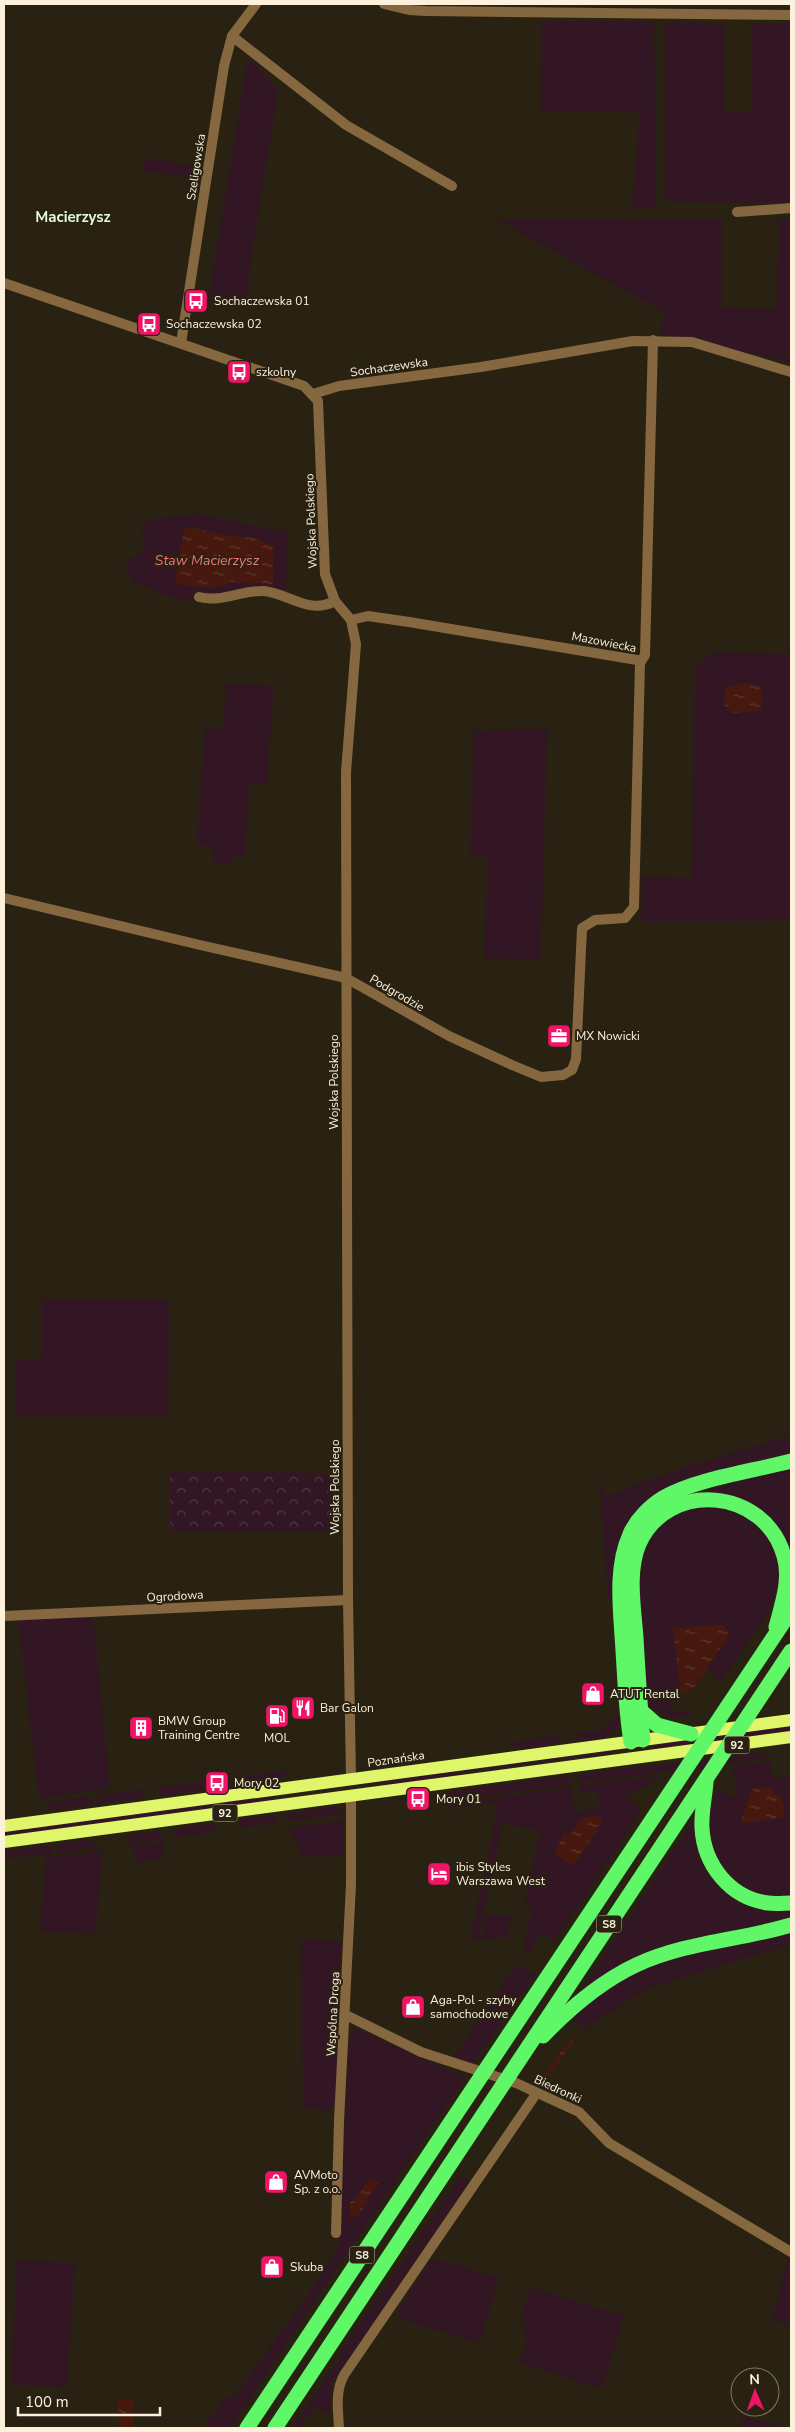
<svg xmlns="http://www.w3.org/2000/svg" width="795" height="2432" font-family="'Nunito Sans',sans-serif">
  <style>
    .green { fill: #331624; fill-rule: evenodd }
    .forest { fill: url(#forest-crowns) }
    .water { fill: url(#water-ripples) }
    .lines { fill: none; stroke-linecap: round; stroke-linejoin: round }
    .minor { stroke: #856840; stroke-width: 10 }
    .tertiary { stroke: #856840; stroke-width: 10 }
    .primary { stroke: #e0f66a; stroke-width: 12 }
    .motorway { stroke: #5ff667; stroke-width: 15 }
    .labels { text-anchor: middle; stroke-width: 4; stroke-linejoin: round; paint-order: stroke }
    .shield { fill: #292212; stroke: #bdb39f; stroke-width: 1 }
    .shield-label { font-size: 11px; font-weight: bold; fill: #fdf1dc }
    .street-label { font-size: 12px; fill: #fdf1dc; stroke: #292212 }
    .poi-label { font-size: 12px; fill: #fdf1dc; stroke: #292212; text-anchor: start }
    .water-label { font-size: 14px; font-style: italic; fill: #f77171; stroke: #292212 }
    .quarter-label { font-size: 15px; font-weight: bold; fill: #e2fdde; stroke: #292212 }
  </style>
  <defs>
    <pattern id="forest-crowns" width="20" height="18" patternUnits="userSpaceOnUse" patternTransform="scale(1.25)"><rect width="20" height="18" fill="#331624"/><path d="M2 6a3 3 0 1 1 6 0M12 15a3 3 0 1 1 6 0" fill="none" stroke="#513843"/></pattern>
    <pattern id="water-ripples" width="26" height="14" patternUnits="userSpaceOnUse" patternTransform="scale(1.25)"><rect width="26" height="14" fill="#46180e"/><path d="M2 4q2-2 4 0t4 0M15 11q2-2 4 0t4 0" fill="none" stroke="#623a30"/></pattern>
  </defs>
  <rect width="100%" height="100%" fill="#292212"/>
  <g class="green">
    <polygon points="542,21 654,21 656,207 632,209 640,112 541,111"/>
    <polygon points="665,22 724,23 723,112 751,112 751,23 791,23 791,203 665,202"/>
    <polygon points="248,58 278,88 245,301 209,296"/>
    <polygon points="145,158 192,165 190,178 143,171"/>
    <polygon points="496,219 722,219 722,308 777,309 779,219 791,219 791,362 660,334 664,312"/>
    <polygon points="199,514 269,529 287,530 286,589 182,601 134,583 125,561 143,552 146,540 139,527 151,519"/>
    <polygon points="716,652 791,654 791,920 641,922 641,877 692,878 695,665"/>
    <polygon points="226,683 274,686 267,784 249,783 244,858 229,857 229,863 213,862 213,846 197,845 205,728 223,729"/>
    <polygon points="547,729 541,959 484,958 488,857 470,855 474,731"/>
    <polygon points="42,1300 169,1300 168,1416 16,1416 16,1359 42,1359"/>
    <polygon points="791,1436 791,1454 684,1481 629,1521 620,1539 613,1568 612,1598 608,1598 599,1475 606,1496 690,1465"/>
    <path d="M791,1467V1565C788,1554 785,1542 780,1532C765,1500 726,1493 694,1494Z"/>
    <path d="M717,1504C729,1509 746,1513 756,1521C773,1536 784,1565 778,1587C770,1616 738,1656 721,1682L707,1669L730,1632L673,1628L681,1694L670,1695L673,1712L687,1711L691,1715L675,1718L652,1708H646L639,1591L642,1559L652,1534L666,1519L683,1509Z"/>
    <polygon points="93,1615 110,1788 39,1799 18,1618"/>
    <path d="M616,1716H621C619,1734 591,1747 576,1738V1733L603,1730Z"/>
    <polygon points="791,1726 791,1732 657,1749 649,1746"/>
    <path d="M562,1735L560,1741C548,1746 518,1753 509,1743Z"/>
    <polygon points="616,1750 610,1754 483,1770 385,1787 384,1781"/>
    <polygon points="762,1753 769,1757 710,1767 578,1782 578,1779 583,1773"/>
    <path d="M770,1761L774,1779L791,1776V1895C749,1904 715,1876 709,1834C709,1830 707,1824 707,1819C708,1810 715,1799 718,1790L736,1797L737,1783L730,1775L736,1766ZM773,1787L775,1796L783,1800L784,1817L783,1819L755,1788Z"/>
    <polygon points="288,1770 284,1777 232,1784 233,1778"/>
    <path d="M661,1776C657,1782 637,1788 627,1797L642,1810L555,1941L539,1934L531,1952L523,1949L532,1909L524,1907L540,1831L503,1823L478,1940H470L499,1802L452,1807L448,1811V1804L572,1787L575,1812L599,1808L597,1791L581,1793L578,1785Z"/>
    <polygon points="549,1778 569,1778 572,1784 447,1801 447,1796 451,1791"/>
    <polygon points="200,1782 203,1783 204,1789 167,1796 163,1796 158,1791 157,1787"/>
    <polygon points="144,1789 141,1799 99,1803 98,1795"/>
    <polygon points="92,1796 93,1805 51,1811 48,1802"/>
    <polygon points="275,1796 277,1801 4,1838 4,1831"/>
    <polygon points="333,1807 342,1811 336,1815 286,1822 287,1813"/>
    <path d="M698,1813C697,1824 696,1837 698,1848C702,1878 732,1904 760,1908C770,1910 781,1908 791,1908V1917L704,1938L577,1997Z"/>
    <polygon points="275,1815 277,1823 239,1828 240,1819"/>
    <polygon points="343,1820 343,1855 302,1857 290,1828"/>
    <polygon points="211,1824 214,1826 215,1832 174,1838 174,1833 180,1827"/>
    <polygon points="157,1831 160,1832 163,1839 130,1844 130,1835"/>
    <polygon points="88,1839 95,1844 96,1848 56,1853 59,1843"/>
    <polygon points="164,1842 164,1859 137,1863 132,1846"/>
    <polygon points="50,1845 52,1848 51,1854 4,1859 4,1851"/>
    <polygon points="102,1851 96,1934 40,1932 46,1857"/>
    <polygon points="511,1915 508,1937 481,1940 486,1916"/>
    <path d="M791,1932V1944L649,1988L589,2025L586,2030L572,2017C583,2008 593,1998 605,1990C657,1952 730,1945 791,1932Z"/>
    <polygon points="301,1939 341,1941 336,2099 331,2110 303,2109"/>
    <polygon points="516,1964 535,1975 473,2063 453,2058"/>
    <path d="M358,2029L452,2072L466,2076L230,2428H204L224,2398L234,2397L312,2289L339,2246L349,2035ZM370,2179L377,2184L350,2216L354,2201Z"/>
    <polygon points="461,2176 470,2180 331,2384 330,2416 315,2406 300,2428 292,2428 338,2361 346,2344"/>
    <polygon points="788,2257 791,2259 791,2325 772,2320"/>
    <polygon points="432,2258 499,2278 480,2344 399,2318 398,2310"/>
    <polygon points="17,2260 75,2263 67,2387 11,2385"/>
    <polygon points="530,2287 624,2316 602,2389 519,2362 527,2340 523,2334 527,2324 520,2321"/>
    <polygon points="743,2416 786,2428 740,2428"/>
  </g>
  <polygon class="forest" points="170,1471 336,1473 338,1531 170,1531"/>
  <g class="water">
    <path d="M190,527C202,530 213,534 225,535C243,538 258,535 273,547V584L231,582L214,588L180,585L175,580L184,528Z"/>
    <polygon points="748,683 753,686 760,686 763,699 760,711 732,713 723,704 724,694 728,686"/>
    <polygon points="722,1625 730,1633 694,1688 681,1694 673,1628"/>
    <polygon points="772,1787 775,1795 781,1795 785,1817 743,1823 741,1821 752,1789"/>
    <polygon points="597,1816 603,1821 574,1865 557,1856 555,1850 565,1832 571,1834 582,1818"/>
    <polygon points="574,2037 576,2037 542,2087 538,2085 561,2051"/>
    <polygon points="370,2178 378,2184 358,2216 350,2217 350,2202 354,2201"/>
    <polygon points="118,2400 133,2400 133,2428 119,2428"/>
  </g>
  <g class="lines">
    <g class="minor">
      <polyline points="384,4 409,10 426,11 791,15"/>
      <polyline points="232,36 346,125 452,186"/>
      <polyline points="737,212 791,208"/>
      <polyline points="313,394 339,386 481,367 633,341 692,342 791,372"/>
      <path d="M199,597C221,603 241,590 264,591C290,594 309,615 335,601"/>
      <polyline points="640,663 645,655 653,340"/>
      <polyline points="4,898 200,945 346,978 449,1036 512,1065 541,1077 563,1075 572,1070 576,1059 582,928 595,920 625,918 634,907 640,663 637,660 409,622 368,616 351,620"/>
      <polyline points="4,1616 348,1600"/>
      <polyline points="346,2015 421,2052 516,2083 579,2112 609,2143 791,2252"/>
      <polyline points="336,2233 339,2121 351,1884 351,1796"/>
      <path d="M339,2428C338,2409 335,2392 344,2375L536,2094"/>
    </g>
    <g class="tertiary">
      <polyline points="4,283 304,386 318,401 325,574 335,601 351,620 356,644 346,772 348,1600 351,1779"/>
      <polyline points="181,343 224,66 232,36 256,4"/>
    </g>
    <g class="primary">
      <polyline points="4,1826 791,1720"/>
      <polyline points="4,1842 791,1737"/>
    </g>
    <g class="motorway">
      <polyline points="641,1711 657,1725 691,1734"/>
      <path d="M643,1740C640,1706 638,1672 636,1638C634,1609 627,1572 639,1544C668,1479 765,1488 784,1556C791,1579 782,1604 776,1627"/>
      <path d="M631,1742C626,1712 625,1681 623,1651C621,1613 614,1569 630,1534C636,1520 650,1506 663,1498C695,1479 754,1471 791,1461"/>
      <path d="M706,1782C705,1797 701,1813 702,1828C704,1865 730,1898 768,1903C775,1904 784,1903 791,1903"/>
      <path d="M543,2036C570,2008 600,1982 636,1965C685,1942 741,1940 791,1925"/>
      <polyline points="247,2428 791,1611"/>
      <polyline points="275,2428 791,1651"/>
    </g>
  </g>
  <defs>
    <symbol id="bus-square" viewBox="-11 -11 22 22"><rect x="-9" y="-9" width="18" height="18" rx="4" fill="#f11466" stroke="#292212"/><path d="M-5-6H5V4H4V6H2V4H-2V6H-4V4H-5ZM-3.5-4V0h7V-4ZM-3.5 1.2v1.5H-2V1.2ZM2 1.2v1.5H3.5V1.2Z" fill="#fff"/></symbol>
    <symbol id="office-square" viewBox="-11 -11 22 22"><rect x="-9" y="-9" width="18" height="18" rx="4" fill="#f11466" stroke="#292212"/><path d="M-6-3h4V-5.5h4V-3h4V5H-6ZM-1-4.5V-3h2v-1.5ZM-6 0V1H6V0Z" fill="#fff"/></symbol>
    <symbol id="shop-square" viewBox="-11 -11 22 22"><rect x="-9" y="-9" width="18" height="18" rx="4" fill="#f11466" stroke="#292212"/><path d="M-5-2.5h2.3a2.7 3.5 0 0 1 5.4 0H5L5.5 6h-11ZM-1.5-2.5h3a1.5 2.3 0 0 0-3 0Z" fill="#fff"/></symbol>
    <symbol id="restaurant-square" viewBox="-11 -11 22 22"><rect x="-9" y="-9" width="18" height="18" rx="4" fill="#f11466" stroke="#292212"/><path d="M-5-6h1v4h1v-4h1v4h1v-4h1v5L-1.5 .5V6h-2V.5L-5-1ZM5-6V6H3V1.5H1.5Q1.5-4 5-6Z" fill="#fff"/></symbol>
    <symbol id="fuel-square" viewBox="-11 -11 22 22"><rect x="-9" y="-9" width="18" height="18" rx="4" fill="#f11466" stroke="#292212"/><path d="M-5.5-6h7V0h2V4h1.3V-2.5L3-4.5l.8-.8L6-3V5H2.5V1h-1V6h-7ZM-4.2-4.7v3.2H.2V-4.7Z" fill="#fff"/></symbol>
    <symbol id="building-square" viewBox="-11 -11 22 22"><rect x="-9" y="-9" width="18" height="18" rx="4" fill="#f11466" stroke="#292212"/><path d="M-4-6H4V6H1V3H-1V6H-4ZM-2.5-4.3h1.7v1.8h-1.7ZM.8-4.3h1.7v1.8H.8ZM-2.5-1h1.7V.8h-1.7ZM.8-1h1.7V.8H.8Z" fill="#fff"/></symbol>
    <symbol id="hotel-square" viewBox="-11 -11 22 22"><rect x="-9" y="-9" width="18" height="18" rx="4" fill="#f11466" stroke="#292212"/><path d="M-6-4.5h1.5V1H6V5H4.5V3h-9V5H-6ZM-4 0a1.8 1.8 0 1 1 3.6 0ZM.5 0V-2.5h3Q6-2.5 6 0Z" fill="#fff"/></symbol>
  </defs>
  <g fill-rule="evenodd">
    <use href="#bus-square" x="182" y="287" width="28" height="28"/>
    <use href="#bus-square" x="135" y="310" width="28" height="28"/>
    <use href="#bus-square" x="225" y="358" width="28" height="28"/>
    <use href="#office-square" x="545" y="1022" width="28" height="28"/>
    <use href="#shop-square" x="579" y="1680" width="28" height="28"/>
    <use href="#restaurant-square" x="289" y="1694" width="28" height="28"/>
    <use href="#fuel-square" x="263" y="1702" width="28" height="28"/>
    <use href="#building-square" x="127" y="1714" width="28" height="28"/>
    <use href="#bus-square" x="203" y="1769" width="28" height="28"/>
    <use href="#bus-square" x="404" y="1785" width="28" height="28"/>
    <use href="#hotel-square" x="425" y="1860" width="28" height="28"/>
    <use href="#shop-square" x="399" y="1993" width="28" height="28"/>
    <use href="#shop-square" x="262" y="2168" width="28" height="28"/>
    <use href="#shop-square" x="258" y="2253" width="28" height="28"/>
  </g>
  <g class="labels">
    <g class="shield">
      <rect x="724.5" y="1736.5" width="25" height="17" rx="4"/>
      <rect x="212.5" y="1804.5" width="25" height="17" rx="4"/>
      <rect x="596.5" y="1915.5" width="25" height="17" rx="4"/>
      <rect x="349.5" y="2246.5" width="25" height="17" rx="4"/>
    </g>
    <g class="shield-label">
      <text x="737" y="1749">92</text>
      <text x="225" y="1817">92</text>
      <text x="609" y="1928">S8</text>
      <text x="362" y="2259">S8</text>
    </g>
    <g class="street-label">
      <text transform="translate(196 167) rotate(-81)" y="4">Szeligowska</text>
      <text transform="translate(389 367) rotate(-8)" y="4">Sochaczewska</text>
      <text transform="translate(311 521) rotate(-92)" y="4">Wojska Polskiego</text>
      <text transform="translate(604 642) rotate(11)" y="4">Mazowiecka</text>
      <text transform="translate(397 993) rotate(30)" y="4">Podgrodzie</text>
      <text transform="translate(334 1082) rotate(-90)" y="4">Wojska Polskiego</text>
      <text transform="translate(335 1487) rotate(-90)" y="4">Wojska Polskiego</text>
      <text transform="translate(175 1596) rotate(-3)" y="4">Ogrodowa</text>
      <text transform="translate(396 1759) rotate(-8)" y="4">Poznańska</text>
      <text transform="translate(333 2014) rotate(-87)" y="4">Wspólna Droga</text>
      <text transform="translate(558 2089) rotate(25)" y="4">Biedronki</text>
    </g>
    <g class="poi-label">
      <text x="214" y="305">Sochaczewska 01</text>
      <text x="166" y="328">Sochaczewska 02</text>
      <text x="256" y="376">szkolny</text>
      <text x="576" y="1040">MX Nowicki</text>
      <text x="610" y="1698">ATUT Rental</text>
      <text x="320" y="1712">Bar Galon</text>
      <text x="158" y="1725">BMW Group<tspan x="158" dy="14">Training Centre</tspan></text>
      <text x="277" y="1742" text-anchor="middle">MOL</text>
      <text x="234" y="1787">Mory 02</text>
      <text x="436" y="1803">Mory 01</text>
      <text x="456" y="1871">ibis Styles<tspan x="456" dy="14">Warszawa West</tspan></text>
      <text x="430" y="2004">Aga-Pol - szyby<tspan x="430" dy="14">samochodowe</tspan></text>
      <text x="294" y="2179">AVMoto<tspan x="294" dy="14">Sp. z o.o.</tspan></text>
      <text x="290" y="2271">Skuba</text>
    </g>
    <g class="water-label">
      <text x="207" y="565">Staw Macierzysz</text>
    </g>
    <g class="quarter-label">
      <text x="73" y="222">Macierzysz</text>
    </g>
  </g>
  <rect width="795" height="2432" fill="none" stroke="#fdf1dc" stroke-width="10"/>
  <g transform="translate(755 2392) rotate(358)"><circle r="24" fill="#292212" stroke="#7e7563"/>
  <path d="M0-4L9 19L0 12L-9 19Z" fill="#f11466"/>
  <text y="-8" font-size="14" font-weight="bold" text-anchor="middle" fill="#fdf1dc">N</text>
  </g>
  <path d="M18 2407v8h142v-8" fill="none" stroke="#fdf1dc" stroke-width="2.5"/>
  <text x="25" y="2407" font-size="15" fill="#fdf1dc" stroke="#292212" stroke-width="4" paint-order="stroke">100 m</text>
</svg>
